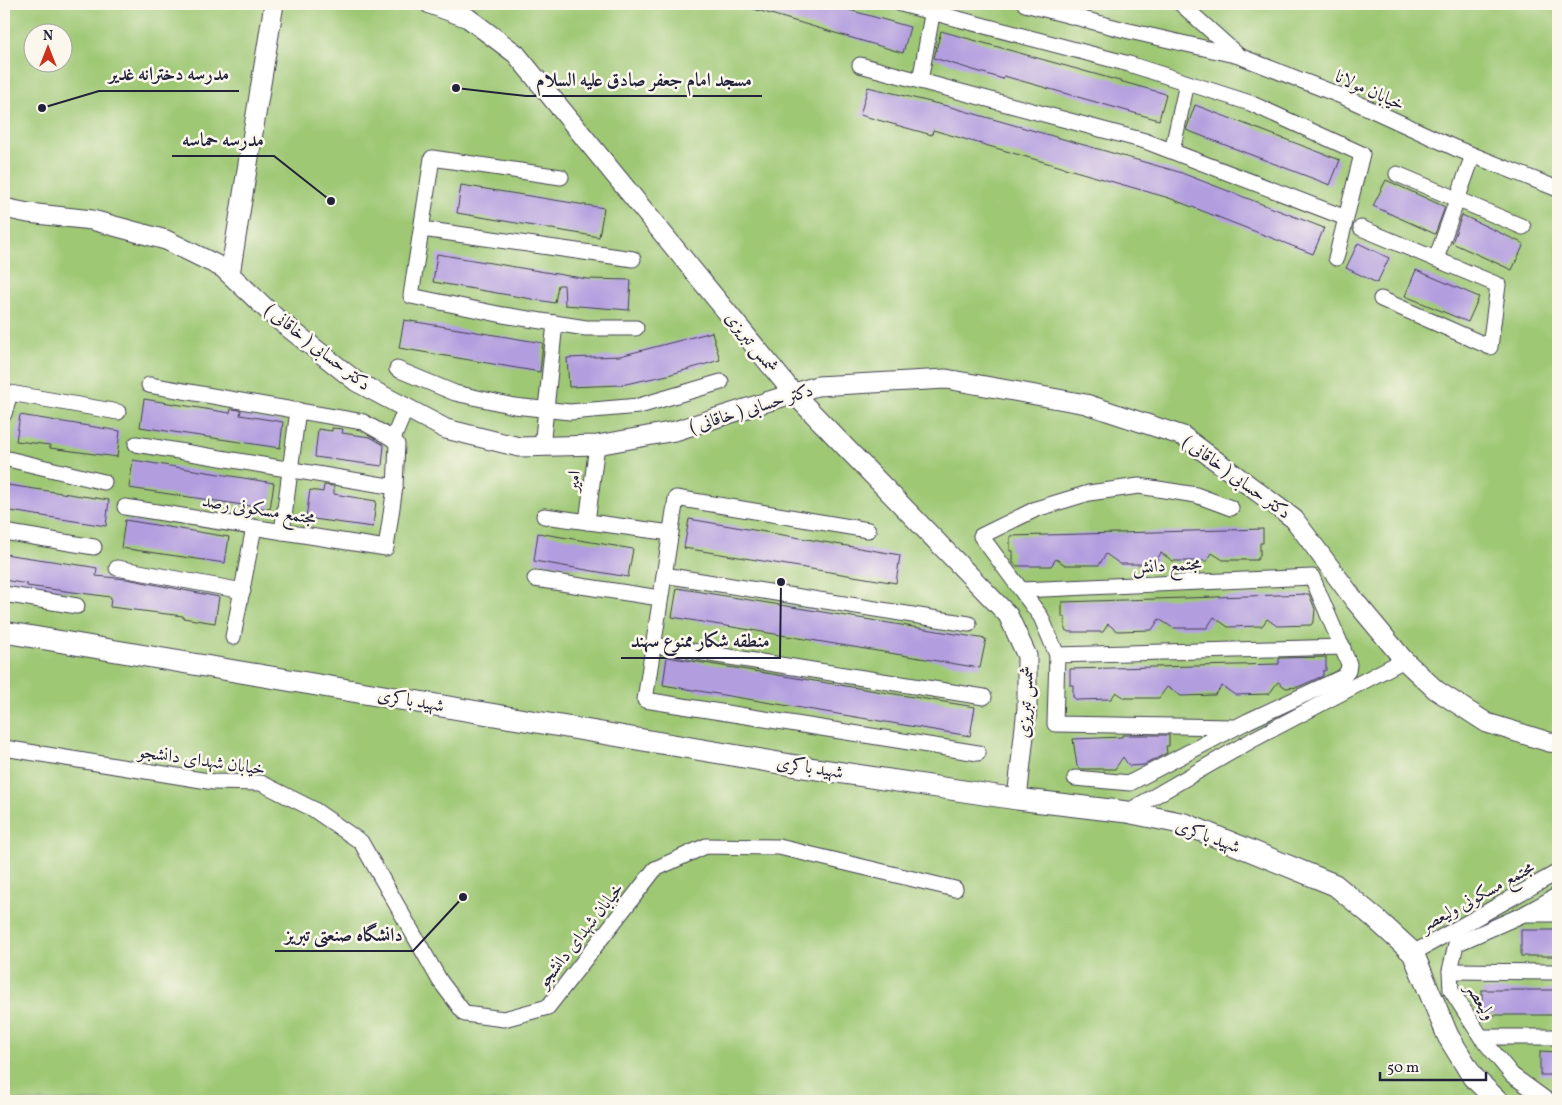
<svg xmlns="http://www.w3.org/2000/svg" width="1562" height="1105" font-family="Vollkorn,Amiri,serif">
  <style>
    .green { fill: #9fc874; stroke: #607558; fill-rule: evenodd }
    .building { fill: #b29ddf }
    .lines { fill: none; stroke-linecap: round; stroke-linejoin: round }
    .minor-casing { stroke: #403f4f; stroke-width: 17 }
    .tertiary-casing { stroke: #403f4f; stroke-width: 21 }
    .secondary-casing { stroke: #403f4f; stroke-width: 23 }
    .minor { stroke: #fff; stroke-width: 15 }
    .tertiary { stroke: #fff; stroke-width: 19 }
    .secondary { stroke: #fff; stroke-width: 21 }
    .labels { text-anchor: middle; stroke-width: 5; stroke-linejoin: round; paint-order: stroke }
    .street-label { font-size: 18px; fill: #22223b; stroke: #fbf7ec }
    .leader { fill: none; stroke: #22223b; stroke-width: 2 }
    .callout-dot { fill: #22223b; stroke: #fbf7ec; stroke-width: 2 }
    .callout-label { font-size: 19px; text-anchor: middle; font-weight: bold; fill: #22223b; stroke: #fbf7ec; stroke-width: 5; stroke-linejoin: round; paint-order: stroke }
  </style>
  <rect width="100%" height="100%" fill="#fbf7ec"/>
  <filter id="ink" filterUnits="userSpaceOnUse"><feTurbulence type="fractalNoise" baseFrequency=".02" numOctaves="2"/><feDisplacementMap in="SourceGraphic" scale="10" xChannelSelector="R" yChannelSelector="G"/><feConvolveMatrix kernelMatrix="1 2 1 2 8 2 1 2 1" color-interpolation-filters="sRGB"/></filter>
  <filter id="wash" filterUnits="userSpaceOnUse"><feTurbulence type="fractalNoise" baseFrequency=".0096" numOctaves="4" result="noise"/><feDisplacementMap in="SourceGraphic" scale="20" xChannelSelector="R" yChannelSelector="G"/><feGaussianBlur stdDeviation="1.12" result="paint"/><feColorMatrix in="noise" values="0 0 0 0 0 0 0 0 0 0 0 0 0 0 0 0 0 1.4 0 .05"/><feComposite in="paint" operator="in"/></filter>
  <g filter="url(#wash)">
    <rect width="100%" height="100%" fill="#ece3c2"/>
    <path class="green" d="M4,4H1558V1101H4ZM32,32H62V62H32Z"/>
    <g id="blocks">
      <g class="building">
        <polygon points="747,4 828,4 910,27 903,53 747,7"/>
        <polygon points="941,31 1166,94 1159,120 1004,76 1003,79 934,58"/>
        <polygon points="868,87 947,106 1179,172 1324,228 1313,254 1169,198 933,130 932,135 860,115"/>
        <polygon points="1195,105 1340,160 1330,185 1186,130"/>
        <polygon points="1386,180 1445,207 1435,234 1373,206"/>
        <polygon points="461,185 604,208 599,237 457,213"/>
        <polygon points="1462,215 1524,244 1512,270 1452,243"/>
        <polygon points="1358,243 1389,258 1377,283 1346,268"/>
        <polygon points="437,254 587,279 631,280 629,310 565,305 564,285 558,285 555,303 433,282"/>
        <polygon points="1416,270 1479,297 1468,322 1405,296"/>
        <polygon points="404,320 543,343 540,372 399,348"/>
        <polygon points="712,332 720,360 668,375 621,385 569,387 567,358 620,356"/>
        <polygon points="144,399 230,413 231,409 241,410 240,415 283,422 280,448 140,427"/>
        <polygon points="20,415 120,431 117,457 50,448 50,445 16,441"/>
        <polygon points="332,428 343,429 342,433 370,437 384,445 382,466 315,457 318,429 332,431"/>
        <polygon points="133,460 274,483 270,509 129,488"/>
        <polygon points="8,485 109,500 106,526 4,510"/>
        <polygon points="324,485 334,486 334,494 376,501 373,527 306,518 310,490 323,492"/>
        <polygon points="689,519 900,555 896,583 684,548"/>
        <polygon points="125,520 229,537 225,563 121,548"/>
        <polygon points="1263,529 1263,543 1260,543 1260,555 1257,560 1223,560 1212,553 1207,561 1173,561 1161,553 1154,564 1120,564 1106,554 1099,565 1065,565 1056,559 1051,566 1017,566 1013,563 1013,551 1010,551 1010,536"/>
        <polygon points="538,533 633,549 628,577 534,561"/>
        <polygon points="4,554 86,566 97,568 96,576 127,579 219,597 215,623 183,618 183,616 110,607 111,597 27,586 27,584 4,580"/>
        <polygon points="677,588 986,639 980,668 672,617"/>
        <polygon points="1309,594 1315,609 1314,621 1311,625 1277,626 1267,619 1262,626 1228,627 1214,617 1207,628 1173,628 1159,619 1152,630 1117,631 1108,624 1103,632 1069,632 1065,630 1065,617 1062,617 1062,602"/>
        <polygon points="667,657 975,707 970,736 663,685"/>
        <polygon points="1326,657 1326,670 1323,671 1323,676 1298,687 1286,688 1278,682 1269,694 1235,695 1222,686 1215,695 1181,696 1167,687 1159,698 1125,698 1116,692 1111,699 1077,700 1073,697 1073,685 1070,685 1070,669 1279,664 1279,658"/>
        <polygon points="1122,735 1169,735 1169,746 1166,746 1167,753 1144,765 1129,766 1123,757 1115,769 1080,769 1077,766 1073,739 1122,737"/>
        <rect x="1521" y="930" width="37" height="26"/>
        <rect x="1482" y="990" width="76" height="25"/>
        <polygon points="1540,1051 1558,1052 1558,1075 1540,1075"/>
      </g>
    </g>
  </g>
  <g filter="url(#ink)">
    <use href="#blocks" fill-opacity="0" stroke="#403f4f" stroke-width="1"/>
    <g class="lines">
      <defs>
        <g id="minor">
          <polyline points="901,4 1129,64 1250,103 1362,154 1336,258"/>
          <polyline points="1025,4 1125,30 1239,56"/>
          <polyline points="1181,4 1239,56 1344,97 1455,148 1558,189"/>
          <polyline points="860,65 1145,141 1346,218"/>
          <polyline points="920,81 934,4"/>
          <polyline points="1172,151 1187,83"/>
          <polyline points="1397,174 1523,227"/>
          <polyline points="561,177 432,158 411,296 503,315 586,328 636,328"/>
          <polyline points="1361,228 1498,285 1490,347 1381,299"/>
          <polyline points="422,229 633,259"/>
          <polyline points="1436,259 1473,155"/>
          <polyline points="397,369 455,393 514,406 570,412 639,406 721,382"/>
          <polyline points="4,414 10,393 118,412"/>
          <polyline points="393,439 406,408"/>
          <polyline points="136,444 395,487"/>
          <polyline points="542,447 555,323"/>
          <polyline points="4,458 104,482"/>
          <polyline points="125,507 386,548 395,487 397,444 393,439 363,422 149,385"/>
          <polyline points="1231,508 1196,495 1139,486 1089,493 1036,509 981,536 1041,617 1057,655 1055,724 1233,727"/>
          <polyline points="544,516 671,533"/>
          <polyline points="587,522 597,445"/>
          <polyline points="868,530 676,498 645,700 978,753"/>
          <polyline points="4,532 94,547"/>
          <polyline points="282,532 298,410"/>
          <polyline points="117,568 243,591"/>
          <polyline points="664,575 969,624"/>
          <polyline points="535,579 660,598"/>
          <polyline points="1022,590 1312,577 1349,664 1348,671 1343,677 1248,721 1130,783 1075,778"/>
          <polyline points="4,594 77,606"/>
          <polyline points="233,637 254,527"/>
          <polyline points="653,645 984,697"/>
          <polyline points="1057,655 1343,647"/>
          <polyline points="4,748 214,782 261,783 313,809 361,842 440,981 465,1014 504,1019 548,1007 655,869 706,846 779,847 955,889"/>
          <polyline points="1127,812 1254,739 1404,660"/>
          <polyline points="1526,914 1558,914"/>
          <polyline points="1413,953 1558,872"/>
          <polyline points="1450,971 1558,972"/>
          <polyline points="1481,1037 1558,1037"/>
          <polyline points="1548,1101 1512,1075 1481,1037 1451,990 1450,971 1456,944 1524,914 1558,895"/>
        </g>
        <g id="tertiary">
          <polyline points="430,4 468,18 516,54 794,394 1008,615 1027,656 1027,708 1017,799"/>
          <polyline points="4,208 28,213 92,220 166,240 223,268 275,317 357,382 446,429 519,447 597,445 675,431 817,386 946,379 1086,404 1183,436 1294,519 1355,601 1404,660 1436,690 1487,723 1549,742 1558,743"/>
          <polyline points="230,274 274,4"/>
        </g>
        <polyline id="secondary" points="4,632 803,767 1017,799 1127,812 1185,824 1335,885 1375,918 1413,953 1448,1036 1473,1077 1498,1101"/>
      </defs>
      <use href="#minor" class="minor-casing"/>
      <use href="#tertiary" class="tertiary-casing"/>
      <use href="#secondary" class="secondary-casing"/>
      <use href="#minor" class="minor"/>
      <use href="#tertiary" class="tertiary"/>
      <use href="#secondary" class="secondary"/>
    </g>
  </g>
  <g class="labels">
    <g class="street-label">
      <text transform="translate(1370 90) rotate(24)" y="6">خیابان مولانا</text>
      <text transform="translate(752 342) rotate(51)" y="6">شمس تبریزی</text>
      <text transform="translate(318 347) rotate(38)" y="6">دکتر حسابی ( خاقانی )</text>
      <text transform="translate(751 408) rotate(-17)" y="6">دکتر حسابی ( خاقانی )</text>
      <text transform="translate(1237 477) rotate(36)" y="6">دکتر حسابی ( خاقانی )</text>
      <text transform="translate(573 481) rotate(-83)" y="6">امیر</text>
      <text transform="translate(259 509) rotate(9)" y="6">مجتمع مسکونی رصد</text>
      <text transform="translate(1167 565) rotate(-3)" y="6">مجتمع دانش</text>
      <text transform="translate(411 700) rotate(10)" y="6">شهید باکری</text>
      <text transform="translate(1025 702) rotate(-87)" y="6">شمس تبریزی</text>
      <text transform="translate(202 760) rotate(8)" y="6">خیابان شهدای دانشجو</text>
      <text transform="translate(810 767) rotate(9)" y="6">شهید باکری</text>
      <text transform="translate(1208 836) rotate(20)" y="6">شهید باکری</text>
      <text transform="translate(1477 896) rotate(-29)" y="6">مجتمع مسکونی ولیعصر</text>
      <text transform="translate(580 935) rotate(-52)" y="6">خیابان شهدای دانشجو</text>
      <text transform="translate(1481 1001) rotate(59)" y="6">ولیعصر</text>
    </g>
  </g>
  <path class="leader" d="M42 108L99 91H239M456 88L526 96H762M331 201L274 156H172M781 582L780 658H621M463 897L413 951H275"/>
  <g class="callout-dot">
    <circle cx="42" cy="108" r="5"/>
    <circle cx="456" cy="88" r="5"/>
    <circle cx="331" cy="201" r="5"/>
    <circle cx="781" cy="582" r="5"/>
    <circle cx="463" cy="897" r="5"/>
  </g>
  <g class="callout-label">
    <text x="169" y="80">مدرسه دخترانه غدیر</text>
    <text x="644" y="86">مسجد امام جعفر صادق علیه السلام</text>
    <text x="223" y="146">مدرسه حماسه</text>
    <text x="700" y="647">منطقه شکار ممنوع سهند</text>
    <text x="344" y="941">دانشگاه صنعتی تبریز</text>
  </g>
  <rect width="1562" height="1105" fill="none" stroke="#fbf7ec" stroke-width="20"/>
  <g transform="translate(48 48)"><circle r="24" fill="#fbf7ec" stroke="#a4a2a5"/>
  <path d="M0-4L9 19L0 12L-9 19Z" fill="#c8321e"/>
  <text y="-8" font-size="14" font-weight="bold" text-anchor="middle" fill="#22223b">N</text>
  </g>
  <path d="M1380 1072v8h106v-8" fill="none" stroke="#22223b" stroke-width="2.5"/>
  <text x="1387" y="1072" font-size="15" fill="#22223b" stroke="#fbf7ec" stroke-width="4" paint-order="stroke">50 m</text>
</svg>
